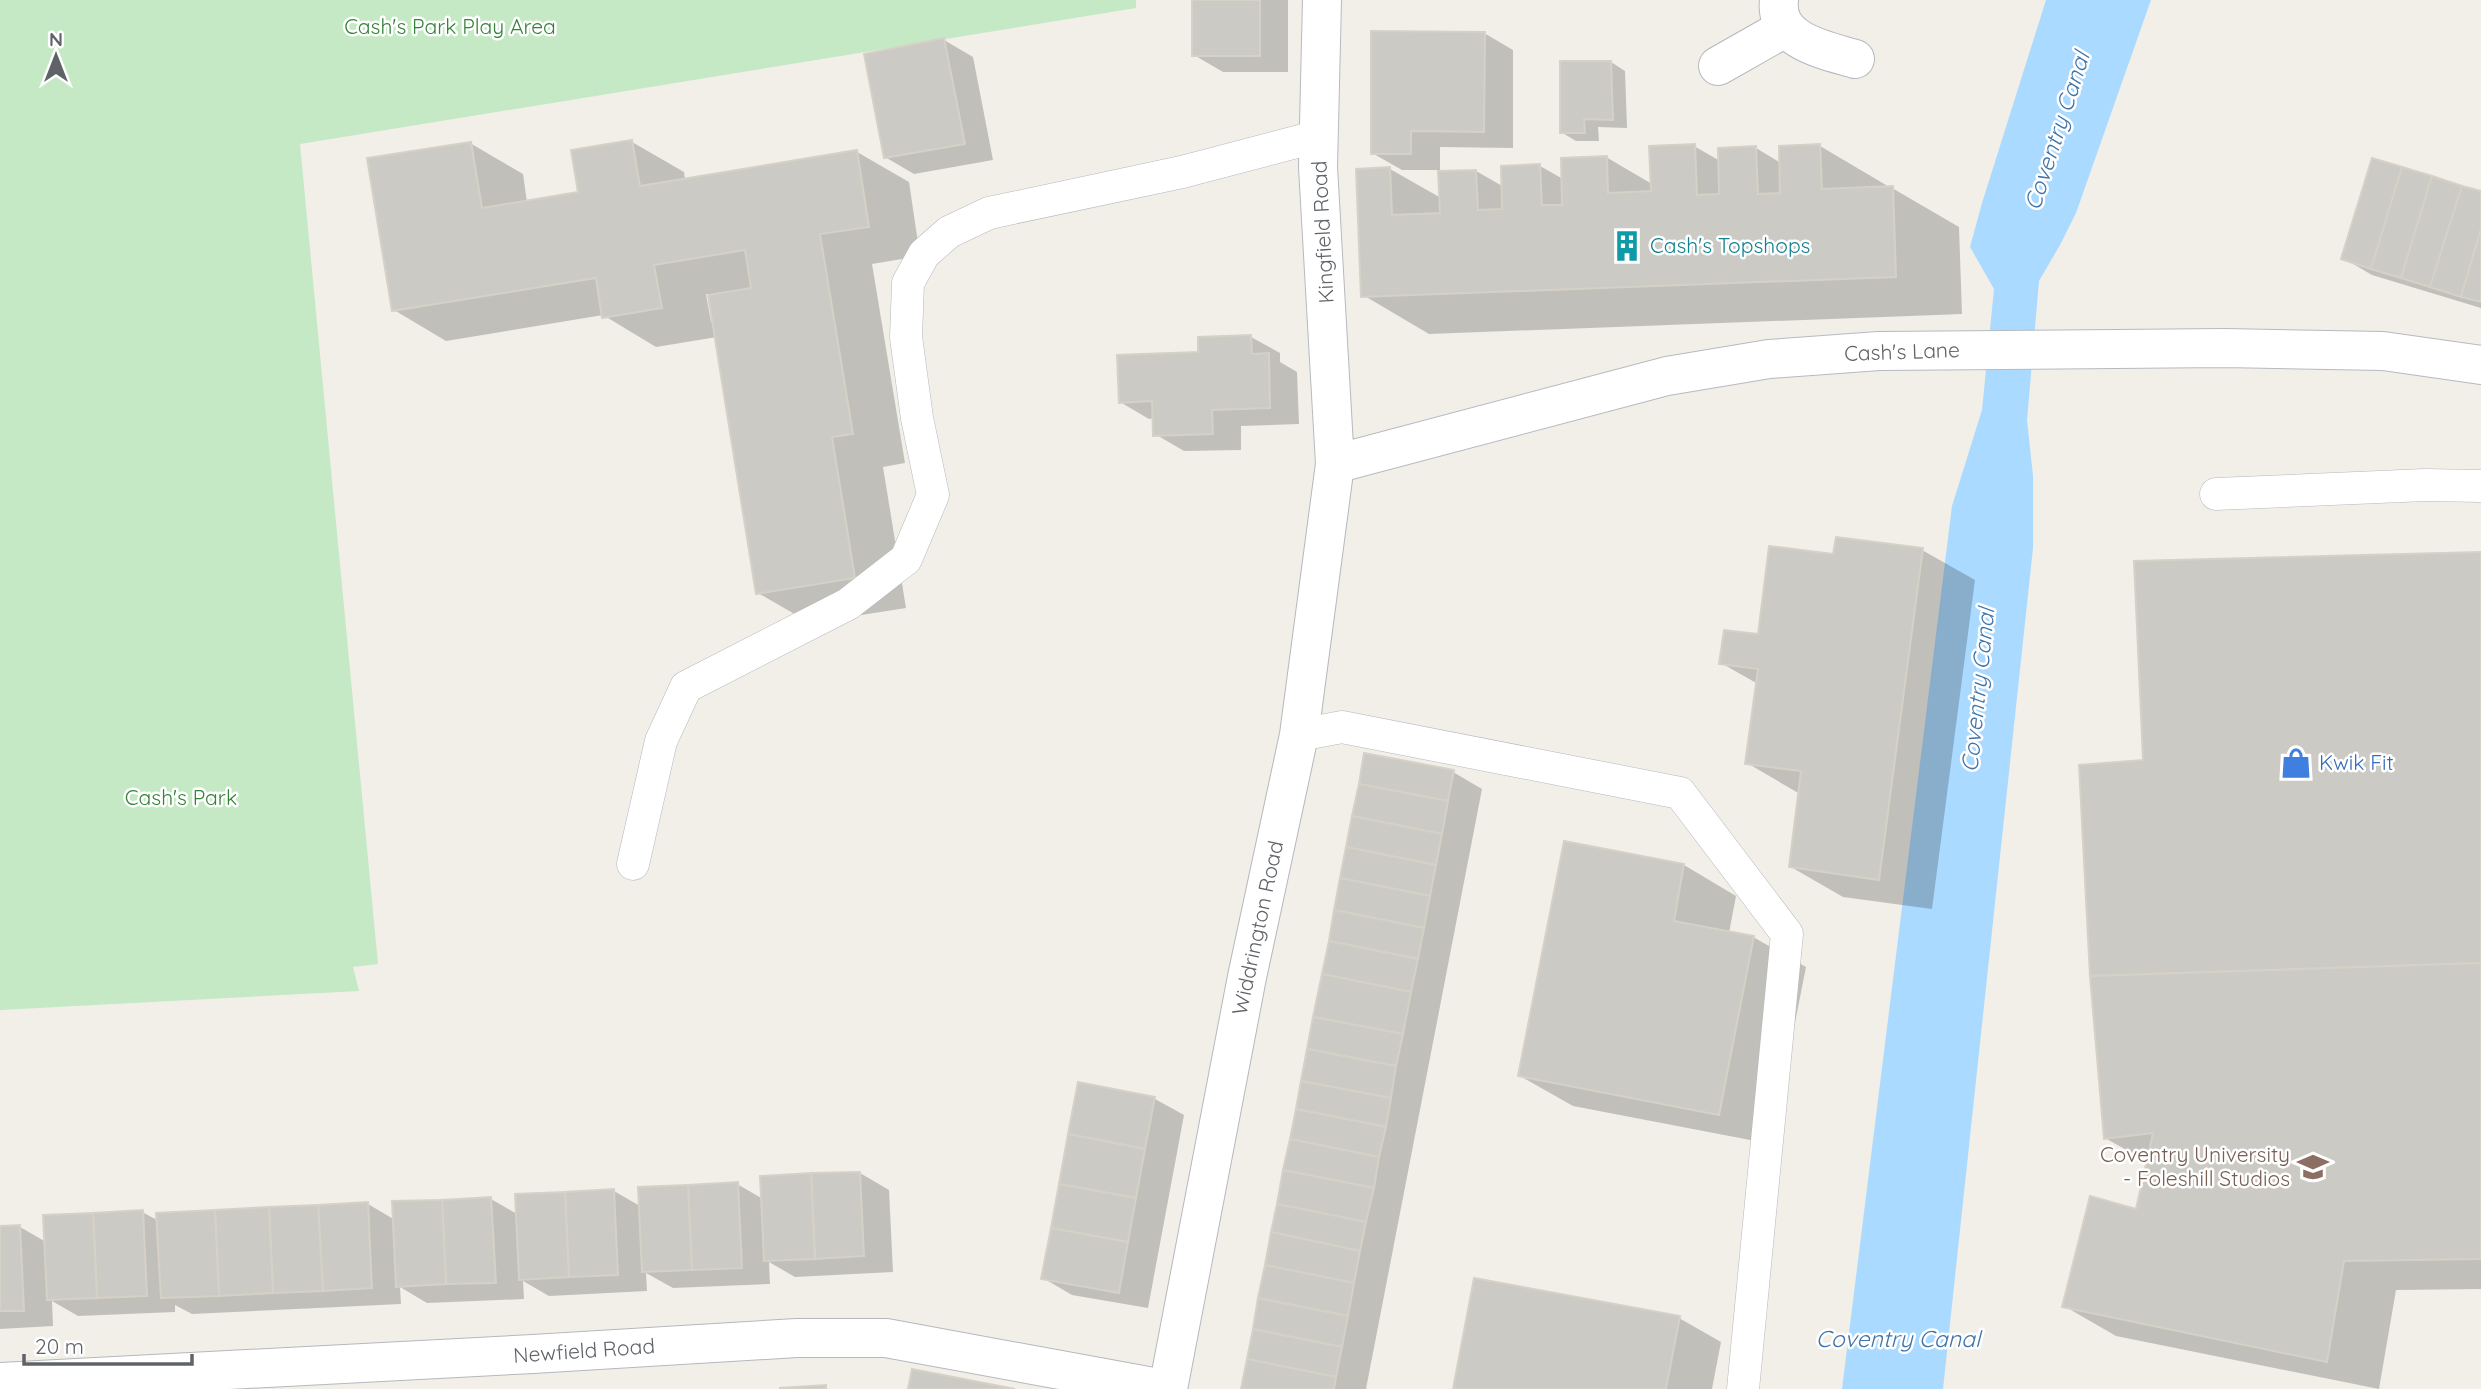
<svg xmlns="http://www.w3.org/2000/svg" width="2481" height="1389" font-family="Quicksand,sans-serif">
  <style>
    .green { fill: #c5e8c5 }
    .water { fill: #aadaff }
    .shadow { fill: #0003; fill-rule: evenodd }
    .building { fill: #cccac5; stroke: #d6d1c6; stroke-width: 2 }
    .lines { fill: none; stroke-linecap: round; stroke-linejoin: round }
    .lane-casing { stroke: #b5b8bc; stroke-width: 33 }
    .street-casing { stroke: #b5b8bc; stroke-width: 40 }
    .secondary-casing { stroke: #b6babf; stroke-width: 40 }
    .lane { stroke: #fff; stroke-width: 32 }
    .street { stroke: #fff; stroke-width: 38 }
    .secondary { stroke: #fff; stroke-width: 38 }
    .labels { text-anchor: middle; stroke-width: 5; stroke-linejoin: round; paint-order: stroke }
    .park-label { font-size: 21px; fill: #348238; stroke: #fff }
    .street-label { font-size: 21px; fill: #5f6368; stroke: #fff }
    .culture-label { font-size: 21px; fill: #0d838f; stroke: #fff; text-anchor: start }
    .shop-label { font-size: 21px; fill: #366cbe; stroke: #fff; text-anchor: start }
    .education-label { font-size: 21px; fill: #785e54; stroke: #fff; text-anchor: end }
    .water-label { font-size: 23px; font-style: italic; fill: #4174aa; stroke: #fff }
  </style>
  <rect width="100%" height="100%" fill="#f1efe8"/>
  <polygon class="green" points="0,0 1136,0 1136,8 300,144 378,964 353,967 359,991 0,1010"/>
  <polygon class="water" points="2046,0 2151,0 2076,213 2060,245 2039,281 2027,420 2033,476 2033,548 1943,1389 1842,1389 1952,506 1982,410 1994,289 1970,247 1982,203"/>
  <g class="shadow">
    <polygon points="1194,0 1288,0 1288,72 1223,72 1194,55"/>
    <polygon points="1484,33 1513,50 1513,148 1440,147 1440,172 1476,171 1504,187 1540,166 1563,179 1606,157 1652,184 1694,146 1720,161 1756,148 1781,163 1820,146 1886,185 1886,188 1892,188 1959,227 1962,314 1429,334 1363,295 1390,169 1441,198 1440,170 1402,170 1372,153"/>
    <polygon points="944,40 973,57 993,160 914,174 885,157"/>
    <polygon points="1611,62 1625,71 1627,128 1598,127 1599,141 1576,141 1561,132"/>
    <path d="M632,142L684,172L685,180L857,152L909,182L920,256L872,264L905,463L883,467L906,608L810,623L758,593L717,337L656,347L603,315L446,341L394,310L470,143L523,174L527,202L580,193ZM706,294H710L714,321L711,322Z"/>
    <polygon points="2481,193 2481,308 2372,275 2343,258"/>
    <polygon points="1251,337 1280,353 1280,362 1297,372 1299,424 1241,426 1241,450 1184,451 1155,434 1154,418 1149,419 1120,402 1200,354"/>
    <polygon points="1922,550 1975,580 1932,909 1843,897 1791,867 1800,794 1747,763 1758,684 1721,663 1760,636 1835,556"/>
    <polygon points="2481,554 2481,1289 2396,1290 2379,1389 2116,1336 2064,1306 2137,1211 2148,1162 2105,1138 2145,762"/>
    <polygon points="1453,772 1482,789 1366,1389 1243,1389"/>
    <polygon points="1565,843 1684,865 1736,896 1729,933 1753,937 1806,967 1771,1144 1573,1106 1520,1076"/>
    <polygon points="1155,1099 1184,1115 1148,1308 1072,1295 1043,1278"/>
    <polygon points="860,1173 889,1190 893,1272 795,1277 769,1262 770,1284 673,1288 646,1273 647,1291 549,1296 523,1281 524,1299 427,1303 400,1287 401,1304 192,1314 175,1305 175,1312 78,1316 52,1301 53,1326 0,1329 0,1227 20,1227 46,1242 142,1212 159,1221 368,1204 395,1220 491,1199 517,1214 614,1191 640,1206 737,1184 763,1199"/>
    <polygon points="1679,1318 1721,1342 1712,1389 1455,1389"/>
  </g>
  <g class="building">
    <rect x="1192" y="0" width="68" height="56"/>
    <polygon points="1371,31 1485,32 1484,132 1411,131 1411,154 1371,154"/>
    <polygon points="944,38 965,144 884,158 864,54"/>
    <polygon points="1560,61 1611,61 1613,120 1584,119 1585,133 1560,133"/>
    <polygon points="632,140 640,186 857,150 869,227 820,234 853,434 832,437 855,578 756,594 708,295 751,288 745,250 654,265 662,308 602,318 596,278 392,311 367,158 471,142 482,208 578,192 571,150"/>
    <polygon points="1695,144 1697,195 1719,194 1718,148 1756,146 1758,194 1780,193 1779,146 1820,144 1822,189 1893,186 1896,277 1361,297 1356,169 1390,167 1392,215 1440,213 1438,171 1476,170 1478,210 1502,209 1501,166 1540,164 1542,205 1562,205 1561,158 1607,156 1608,193 1651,191 1649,146"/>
    <polygon points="2372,158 2402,167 2371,269 2341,259"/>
    <polygon points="2402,167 2432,176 2401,278 2371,269"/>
    <polygon points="2432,176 2462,186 2430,287 2401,278"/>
    <polygon points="2462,186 2481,191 2481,229 2461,297 2430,287"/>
    <polygon points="2481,229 2481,302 2461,297"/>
    <polygon points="1251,335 1252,354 1269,353 1270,408 1212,410 1213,434 1153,436 1152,401 1119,403 1117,355 1198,352 1198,337"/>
    <polygon points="1836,537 1923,548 1879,880 1789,867 1801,771 1745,764 1758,669 1719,664 1724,630 1758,634 1769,546 1833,554"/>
    <polygon points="2481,552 2481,963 2090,976 2079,765 2143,760 2134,561"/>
    <polygon points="1364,753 1454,770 1448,801 1359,784"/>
    <polygon points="1359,784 1448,801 1442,834 1352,816"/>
    <polygon points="1352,816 1442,834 1436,865 1346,847"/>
    <polygon points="1564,841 1684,864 1674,921 1754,936 1719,1115 1518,1076"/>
    <polygon points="1346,847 1436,865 1430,896 1340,878"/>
    <polygon points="1340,878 1430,896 1424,928 1334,910"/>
    <polygon points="1334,910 1424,928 1418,959 1329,941"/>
    <polygon points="1329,941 1418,959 1411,992 1322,974"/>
    <polygon points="2481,963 2481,1259 2344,1261 2327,1362 2062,1307 2090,1196 2136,1209 2153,1133 2104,1139 2090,976"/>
    <polygon points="1322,974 1411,992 1403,1034 1313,1017"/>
    <polygon points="1313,1017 1403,1034 1396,1066 1307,1049"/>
    <polygon points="1307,1049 1396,1066 1391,1098 1301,1081"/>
    <polygon points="1301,1081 1391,1098 1386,1127 1296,1109"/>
    <polygon points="1078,1082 1155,1097 1145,1149 1068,1134"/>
    <polygon points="1296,1109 1386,1127 1379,1157 1290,1139"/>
    <polygon points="1068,1134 1145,1149 1136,1198 1059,1184"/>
    <polygon points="1290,1139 1379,1157 1374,1188 1283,1170"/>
    <polygon points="1283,1170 1374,1188 1366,1222 1277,1204"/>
    <polygon points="860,1172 864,1256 815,1259 811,1173"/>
    <polygon points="811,1173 815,1259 764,1261 760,1176"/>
    <polygon points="738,1182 742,1268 692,1270 688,1185"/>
    <polygon points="1059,1184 1136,1198 1128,1242 1051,1228"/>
    <polygon points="688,1185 692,1270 642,1272 638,1187"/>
    <polygon points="614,1189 618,1275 569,1277 565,1192"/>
    <polygon points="565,1192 569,1277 519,1280 515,1194"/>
    <polygon points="491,1197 496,1283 446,1284 442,1200"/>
    <polygon points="442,1200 446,1284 396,1287 392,1201"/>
    <polygon points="368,1202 372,1288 323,1291 318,1205"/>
    <polygon points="1277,1204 1366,1222 1360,1251 1271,1232"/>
    <polygon points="318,1205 323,1291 273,1293 269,1207"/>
    <polygon points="269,1207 273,1293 219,1296 215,1210"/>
    <polygon points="143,1210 147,1296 97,1298 93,1213"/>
    <polygon points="215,1210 219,1296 161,1298 156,1213"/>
    <polygon points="93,1213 97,1298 47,1300 43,1215"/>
    <polygon points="20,1225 24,1311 0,1311 0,1226"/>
    <polygon points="1051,1228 1128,1242 1119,1293 1041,1279"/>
    <polygon points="1271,1232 1360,1251 1354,1283 1265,1265"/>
    <polygon points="1265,1265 1354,1283 1348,1316 1258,1298"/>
    <polygon points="1474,1278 1680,1316 1666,1389 1453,1389"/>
    <polygon points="1258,1298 1348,1316 1342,1347 1253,1329"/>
    <polygon points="1253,1329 1342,1347 1336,1377 1247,1359"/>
    <polygon points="1247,1359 1336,1377 1334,1389 1241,1389"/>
    <polygon points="912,1369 1015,1389 908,1389"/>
    <polygon points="826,1385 826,1389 780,1389 780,1388"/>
  </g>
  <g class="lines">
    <defs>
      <g id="lane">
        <polyline points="2216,494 2425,485 2481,486"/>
        <polyline points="1299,735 1342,727 1680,793 1787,934 1743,1389"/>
        <polyline points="633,864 661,741 686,687 848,604 906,559 933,495 917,418 906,337 908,283 924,254 949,232 989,213 1182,172 1319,136"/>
      </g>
      <g id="street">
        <path d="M1779,0C1774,41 1825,50 1855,59"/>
        <polyline points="1718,66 1785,28"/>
        <polyline points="0,1382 533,1354 797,1338 886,1338 1164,1389"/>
        <polyline points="1168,1389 1247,977 1299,735 1335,464"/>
      </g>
      <polyline id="secondary" points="1322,0 1318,167 1335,464 1667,376 1769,359 1879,351 2225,348 2383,351 2481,365"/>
    </defs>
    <use href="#lane" class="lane-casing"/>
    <use href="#street" class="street-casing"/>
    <use href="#secondary" class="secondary-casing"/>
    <use href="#lane" class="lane"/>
    <use href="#street" class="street"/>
    <use href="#secondary" class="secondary"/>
  </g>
  <defs>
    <symbol id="building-bare" viewBox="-9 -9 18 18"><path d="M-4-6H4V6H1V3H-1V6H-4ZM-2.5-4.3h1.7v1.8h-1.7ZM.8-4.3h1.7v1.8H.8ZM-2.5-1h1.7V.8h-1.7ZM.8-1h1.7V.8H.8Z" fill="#0f9aa8" stroke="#fff" stroke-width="2.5" paint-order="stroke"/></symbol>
    <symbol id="shop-bare" viewBox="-9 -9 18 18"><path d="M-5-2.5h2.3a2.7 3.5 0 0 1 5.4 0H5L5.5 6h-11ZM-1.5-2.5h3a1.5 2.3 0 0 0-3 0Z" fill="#3f7fe0" stroke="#fff" stroke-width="2.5" paint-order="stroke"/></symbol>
    <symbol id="university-bare" viewBox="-9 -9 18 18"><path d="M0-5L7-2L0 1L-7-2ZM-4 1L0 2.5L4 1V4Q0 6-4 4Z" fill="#8d6e63" stroke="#fff" stroke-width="2.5" paint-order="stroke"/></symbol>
  </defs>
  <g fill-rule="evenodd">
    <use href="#building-bare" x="1605" y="224" width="44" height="44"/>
    <use href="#shop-bare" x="2274" y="741" width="44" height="44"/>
    <use href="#university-bare" x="2291" y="1145" width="44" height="44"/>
  </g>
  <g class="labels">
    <g class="park-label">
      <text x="450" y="34">Cash's Park Play Area</text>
      <text x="181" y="805">Cash's Park</text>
    </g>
    <g class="street-label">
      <text transform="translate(1323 232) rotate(-93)" y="7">Kingfield Road</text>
      <text transform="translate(1902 352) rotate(-2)" y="7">Cash's Lane</text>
      <text transform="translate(1258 928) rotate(-78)" y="7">Widdrington Road</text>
      <text transform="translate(584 1351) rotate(-4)" y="7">Newfield Road</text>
    </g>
    <g class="culture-label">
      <text x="1650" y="253">Cash's Topshops</text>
    </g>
    <g class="shop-label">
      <text x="2319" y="770">Kwik Fit</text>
    </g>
    <g class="education-label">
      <text x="2290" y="1162">Coventry University<tspan x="2290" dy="24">- Foleshill Studios</tspan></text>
    </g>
    <g class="water-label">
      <text transform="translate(2057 131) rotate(-72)" y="8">Coventry Canal</text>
      <text transform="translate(1978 690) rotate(-84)" y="8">Coventry Canal</text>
      <text x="1898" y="1347">Coventry Canal</text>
    </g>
  </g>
  <g transform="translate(56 56)" stroke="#ffffff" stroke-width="5" paint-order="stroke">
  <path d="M0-5L12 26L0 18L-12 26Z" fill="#5f6368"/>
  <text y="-10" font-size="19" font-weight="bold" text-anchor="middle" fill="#5f6368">N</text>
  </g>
  <path d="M24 1354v10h168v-10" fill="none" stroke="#5f6368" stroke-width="3.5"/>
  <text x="35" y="1354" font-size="21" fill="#5f6368" stroke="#ffffff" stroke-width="5" paint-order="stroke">20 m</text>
</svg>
